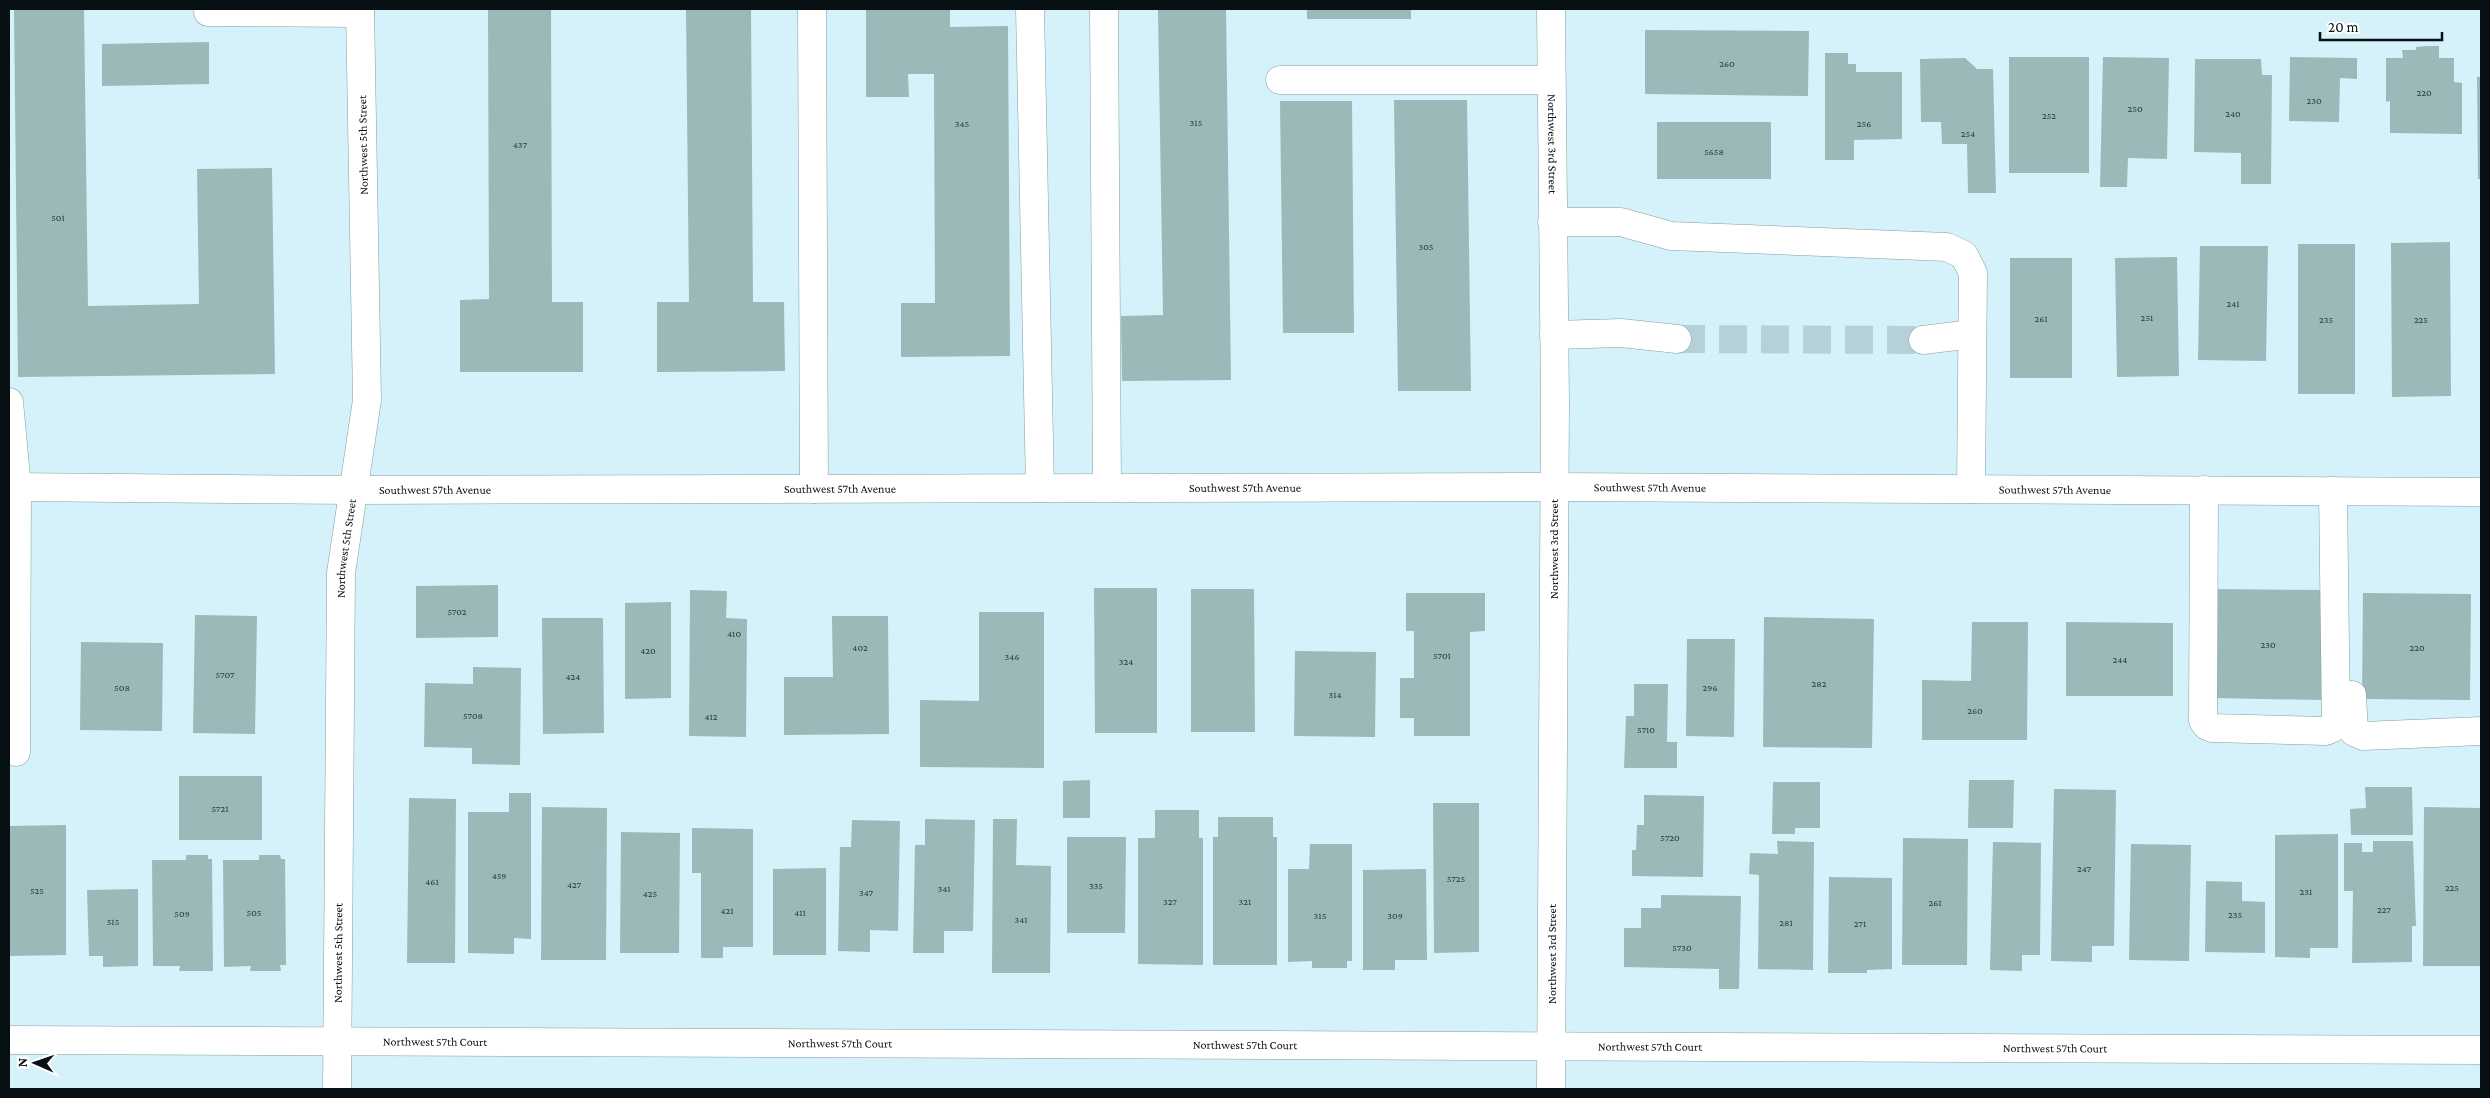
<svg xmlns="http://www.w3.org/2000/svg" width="2490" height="1098" font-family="'Crimson Pro',serif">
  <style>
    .building { fill: #9bb9b8 }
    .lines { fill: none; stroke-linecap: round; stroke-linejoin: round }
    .minor-tunnel { stroke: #b6d0d7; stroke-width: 28; stroke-dasharray: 28 14; stroke-linecap: butt }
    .minor-casing { stroke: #829ea4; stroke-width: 29 }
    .major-casing { stroke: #829ea4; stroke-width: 29 }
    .minor { stroke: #fff; stroke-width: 28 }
    .major { stroke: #fff; stroke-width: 28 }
    .labels { text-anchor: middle; stroke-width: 4; stroke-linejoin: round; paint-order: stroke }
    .number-label { font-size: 10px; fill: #2c3a3c }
    .street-label { font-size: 12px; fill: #071013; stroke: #fff }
  </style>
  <rect width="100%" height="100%" fill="#d5f2fa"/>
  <g class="building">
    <polygon points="14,9 84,9 88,306 199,304 197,169 272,168 275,374 18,377"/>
    <polygon points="488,9 551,9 552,302 583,302 583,372 460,372 460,300 489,299"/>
    <polygon points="686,9 751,9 753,302 784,302 785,371 657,372 657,302 689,302"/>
    <polygon points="866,9 950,9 950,27 1008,26 1010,356 901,357 901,303 935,303 934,74 908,74 909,97 866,97"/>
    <polygon points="1158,9 1226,9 1231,380 1122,381 1121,316 1163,315"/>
    <rect x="1307" y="9" width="104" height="10"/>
    <polygon points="1645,30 1809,31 1808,96 1645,94"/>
    <polygon points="209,42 209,84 102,86 102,44"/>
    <polygon points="2427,46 2439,46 2439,58 2454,58 2454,82 2462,83 2462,134 2390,133 2390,101 2386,102 2386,58 2403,58 2402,50 2416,50 2416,47"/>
    <polygon points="1825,53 1848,53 1848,64 1856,64 1856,72 1902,72 1902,139 1854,140 1854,160 1825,160"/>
    <rect x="2009" y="57" width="80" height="116"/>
    <polygon points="2103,57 2169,58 2167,159 2128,158 2127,187 2100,187"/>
    <polygon points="2290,57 2357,58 2357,79 2340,78 2339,122 2289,121"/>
    <polygon points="1965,58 1977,69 1993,69 1996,193 1968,193 1967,144 1942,144 1941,122 1921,122 1920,59"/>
    <polygon points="2195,59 2261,59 2262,75 2272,75 2271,184 2241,184 2241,153 2194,152"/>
    <polygon points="2477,77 2481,77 2481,179 2478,179"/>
    <polygon points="1394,100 1467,100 1471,391 1398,391"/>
    <polygon points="1280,101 1352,101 1354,333 1283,333"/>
    <rect x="1657" y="122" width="114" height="57"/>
    <polygon points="2450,242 2451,396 2392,397 2391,243"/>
    <rect x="2298" y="244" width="57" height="150"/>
    <polygon points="2200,246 2268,246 2266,361 2198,360"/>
    <polygon points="2177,257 2179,376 2117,377 2115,258"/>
    <rect x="2010" y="258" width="62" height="120"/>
    <polygon points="498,585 498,637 416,638 416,586"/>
    <polygon points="1094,588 1157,588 1157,733 1095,733"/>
    <polygon points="1191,589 1254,589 1255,732 1191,732"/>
    <polygon points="2214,589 2323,590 2321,700 2213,698"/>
    <polygon points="690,590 727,591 726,618 747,619 746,737 689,736"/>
    <polygon points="1406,593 1485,593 1485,631 1470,632 1470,736 1414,736 1414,718 1400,718 1400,678 1414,678 1414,631 1406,631"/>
    <polygon points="2363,593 2471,594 2470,700 2362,699"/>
    <polygon points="671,602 671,698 625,699 625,603"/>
    <polygon points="979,612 1044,612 1044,768 920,767 920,700 979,701"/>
    <polygon points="195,615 257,616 255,734 193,733"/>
    <polygon points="832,616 888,616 889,734 784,735 784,677 833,677"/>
    <polygon points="1764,617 1874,619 1872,748 1763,747"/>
    <polygon points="542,618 603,618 604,733 543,734"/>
    <polygon points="1972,622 2028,622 2027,740 1922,740 1922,680 1971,681"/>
    <polygon points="2066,622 2173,623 2173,696 2066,696"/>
    <polygon points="1687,639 1735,639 1734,737 1686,736"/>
    <polygon points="81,642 163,643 162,731 80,730"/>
    <polygon points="1295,651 1376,652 1375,737 1294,736"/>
    <polygon points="473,667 521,668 520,765 472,764 472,748 424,747 425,683 473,684"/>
    <polygon points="1634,684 1668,684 1667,742 1677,742 1677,768 1624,768 1626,716 1634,716"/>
    <rect x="179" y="776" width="83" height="64"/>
    <polygon points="1090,780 1090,818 1063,818 1063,781"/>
    <polygon points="1969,780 2014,780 2013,828 1968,828"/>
    <polygon points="1773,782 1820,782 1820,828 1795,828 1795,834 1772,834"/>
    <polygon points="2365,787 2412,787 2413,835 2351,835 2350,809 2366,808"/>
    <polygon points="2054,789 2116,790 2114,946 2092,946 2092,962 2051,961"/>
    <polygon points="509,793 531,793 531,939 514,938 514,954 468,953 468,812 509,812"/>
    <polygon points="1644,795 1704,796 1703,877 1632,876 1632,850 1636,850 1637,825 1644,825"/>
    <polygon points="409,798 456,799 455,963 407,963"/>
    <polygon points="1433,803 1479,803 1479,952 1434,953"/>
    <polygon points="542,807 607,808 606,960 541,960"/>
    <polygon points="2424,807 2481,808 2481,966 2423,966"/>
    <polygon points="1155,810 1199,810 1199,838 1203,838 1203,965 1138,964 1138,838 1155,838"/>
    <polygon points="1218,817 1273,817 1273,837 1277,837 1277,965 1213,965 1213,837 1218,837"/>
    <polygon points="925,819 975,820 973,931 944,931 944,953 913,953 915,845 925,845"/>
    <polygon points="993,819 1017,819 1016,865 1051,866 1050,973 992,973"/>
    <polygon points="852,820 900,821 898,931 870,930 870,952 838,951 840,847 851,847"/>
    <polygon points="66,825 66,955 9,956 9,826"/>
    <polygon points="692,828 753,829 753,947 723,947 723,958 701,958 701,873 692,873"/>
    <polygon points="621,832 680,833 679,953 620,953"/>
    <polygon points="2338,834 2338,948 2310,948 2310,958 2275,957 2275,835"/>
    <polygon points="1067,837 1126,837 1125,933 1067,933"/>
    <polygon points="1903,838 1968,839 1967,965 1902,965"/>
    <polygon points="1777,841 1814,842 1813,970 1758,969 1759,875 1749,874 1750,853 1778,854"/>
    <polygon points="2373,841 2413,841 2416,926 2412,926 2412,962 2352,963 2353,891 2344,891 2344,843 2362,843 2362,852 2373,852"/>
    <polygon points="1993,842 2041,843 2040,955 2022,955 2022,971 1990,970"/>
    <polygon points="1310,844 1352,844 1352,961 1347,961 1347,968 1312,968 1312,961 1288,962 1288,869 1309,869"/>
    <polygon points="2131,844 2191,845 2189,961 2129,960"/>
    <polygon points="186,855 208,855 208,859 212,859 213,971 179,971 180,966 153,966 152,860 186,860"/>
    <polygon points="259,855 280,855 281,859 285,859 286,965 280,965 281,971 250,971 251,966 224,967 223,860 259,860"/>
    <polygon points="826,868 826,955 773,955 773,869"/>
    <polygon points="1426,869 1427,960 1395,960 1395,970 1363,970 1363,870"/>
    <polygon points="1829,877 1892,878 1892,969 1867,970 1867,973 1828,973"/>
    <polygon points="2206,881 2242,882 2242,901 2265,902 2265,953 2205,952"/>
    <polygon points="138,889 138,966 103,967 103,956 89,956 87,890"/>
    <polygon points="1661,895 1741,896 1739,989 1719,989 1719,969 1624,967 1624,928 1641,928 1641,908 1661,908"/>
  </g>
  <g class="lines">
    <polyline class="minor-tunnel" points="1677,339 1923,340"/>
    <defs>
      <g id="minor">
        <polyline points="812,9 814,489"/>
        <polyline points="1030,9 1040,488"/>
        <polyline points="1104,9 1107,487"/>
        <path id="s1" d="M1551,9L1555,404L1551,1089"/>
        <polyline points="208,12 360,13"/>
        <polyline points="1280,80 1551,80"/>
        <polyline points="1552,222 1621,222 1671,236 1947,247 1964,255 1973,273 1971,489"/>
        <polyline points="1554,335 1621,333 1677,339"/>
        <polyline points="1923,340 1972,334"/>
        <polyline points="9,402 17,487 16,752"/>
        <polyline points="2204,490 2203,721 2207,726 2212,728 2326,731 2333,728 2336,724 2333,491"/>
        <polyline points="2352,695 2354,732 2363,736 2481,731"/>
        <path id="s2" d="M9,1040L2481,1050"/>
        <path id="s3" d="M337,1089L341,573L367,400L360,9"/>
      </g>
      <g id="major">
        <path id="s4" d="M9,487L354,490L1554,487L2481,492"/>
      </g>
    </defs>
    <use href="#minor" class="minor-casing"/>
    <use href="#major" class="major-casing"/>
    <use href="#minor" class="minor"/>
    <use href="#major" class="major"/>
  </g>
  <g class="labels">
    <g class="number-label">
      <text x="1727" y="67">260</text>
      <text x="2424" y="96">220</text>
      <text x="2314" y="104">230</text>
      <text x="2135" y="112">250</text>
      <text x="2233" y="117">240</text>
      <text x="2049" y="119">252</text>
      <text x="1196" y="126">315</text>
      <text x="962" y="127">345</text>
      <text x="1864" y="127">256</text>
      <text x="1968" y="137">254</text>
      <text x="520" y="148">437</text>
      <text x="1714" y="155">5658</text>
      <text x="58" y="221">501</text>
      <text x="1426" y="250">305</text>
      <text x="2233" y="307">241</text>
      <text x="2147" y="321">251</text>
      <text x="2041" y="322">261</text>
      <text x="2326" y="323">235</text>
      <text x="2421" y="323">225</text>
      <text x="457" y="615">5702</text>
      <text x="734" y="637">410</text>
      <text x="2268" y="648">230</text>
      <text x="860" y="651">402</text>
      <text x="2417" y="651">220</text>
      <text x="648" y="654">420</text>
      <text x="1442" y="659">5701</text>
      <text x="1012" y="660">346</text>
      <text x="2120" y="663">244</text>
      <text x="1126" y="665">324</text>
      <text x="225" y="678">5707</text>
      <text x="573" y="680">424</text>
      <text x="1819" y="687">282</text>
      <text x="122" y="691">508</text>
      <text x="1710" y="691">296</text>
      <text x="1335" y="698">314</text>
      <text x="1975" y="714">260</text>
      <text x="473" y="719">5708</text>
      <text x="711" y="720">412</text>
      <text x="1646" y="733">5710</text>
      <text x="220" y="812">5721</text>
      <text x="1670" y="841">5720</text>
      <text x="2084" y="872">247</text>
      <text x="499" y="879">459</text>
      <text x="1456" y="882">5725</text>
      <text x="432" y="885">461</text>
      <text x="574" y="888">427</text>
      <text x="1096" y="889">335</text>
      <text x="2452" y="891">225</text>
      <text x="944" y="892">341</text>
      <text x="37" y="894">525</text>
      <text x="2306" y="895">231</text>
      <text x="866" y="896">347</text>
      <text x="650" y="897">425</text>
      <text x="1170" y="905">327</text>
      <text x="1245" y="905">321</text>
      <text x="1935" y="906">261</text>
      <text x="2384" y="913">227</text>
      <text x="727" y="914">421</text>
      <text x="254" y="916">505</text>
      <text x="800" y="916">411</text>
      <text x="182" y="917">509</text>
      <text x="2235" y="918">235</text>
      <text x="1320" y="919">315</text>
      <text x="1395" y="919">309</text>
      <text x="1021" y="923">341</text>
      <text x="113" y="925">515</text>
      <text x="1786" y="926">281</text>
      <text x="1860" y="927">271</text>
      <text x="1682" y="951">5730</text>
    </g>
    <g class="street-label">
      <text dy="4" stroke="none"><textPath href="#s1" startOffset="135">Northwest 3rd Street</textPath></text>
      <text transform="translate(363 145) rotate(-91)" y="4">Northwest 5th Street</text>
      <text dy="4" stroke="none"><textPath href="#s4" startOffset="1236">Southwest 57th Avenue</textPath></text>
      <text dy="4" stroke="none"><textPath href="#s4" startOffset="1641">Southwest 57th Avenue</textPath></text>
      <text dy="4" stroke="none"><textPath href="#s4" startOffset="831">Southwest 57th Avenue</textPath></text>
      <text dy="4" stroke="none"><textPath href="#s4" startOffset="2046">Southwest 57th Avenue</textPath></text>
      <text dy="4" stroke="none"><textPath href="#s4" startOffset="426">Southwest 57th Avenue</textPath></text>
      <text dy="4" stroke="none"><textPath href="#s3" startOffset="541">Northwest 5th Street</textPath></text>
      <text transform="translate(1554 549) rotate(-90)" y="4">Northwest 3rd Street</text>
      <text dy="4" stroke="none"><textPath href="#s3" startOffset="136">Northwest 5th Street</textPath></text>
      <text transform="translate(1552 954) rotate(-90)" y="4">Northwest 3rd Street</text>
      <text dy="4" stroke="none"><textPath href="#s2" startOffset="426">Northwest 57th Court</textPath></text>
      <text dy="4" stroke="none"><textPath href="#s2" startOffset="831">Northwest 57th Court</textPath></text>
      <text dy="4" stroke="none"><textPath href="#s2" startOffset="1236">Northwest 57th Court</textPath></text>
      <text dy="4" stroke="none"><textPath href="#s2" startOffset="1641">Northwest 57th Court</textPath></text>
      <text dy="4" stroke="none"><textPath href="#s2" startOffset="2046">Northwest 57th Court</textPath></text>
    </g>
  </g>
  <rect width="2490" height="1098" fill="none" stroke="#071013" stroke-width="20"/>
  <g transform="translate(35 1063) rotate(272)" stroke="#ffffff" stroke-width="4" paint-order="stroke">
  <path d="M0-4L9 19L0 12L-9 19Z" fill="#071013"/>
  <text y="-8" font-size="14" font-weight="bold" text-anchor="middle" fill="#071013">N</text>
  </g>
  <path d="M2320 32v8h122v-8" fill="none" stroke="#071013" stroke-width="2.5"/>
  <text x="2328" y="32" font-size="15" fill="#071013" stroke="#ffffff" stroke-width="4" paint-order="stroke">20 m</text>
</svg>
